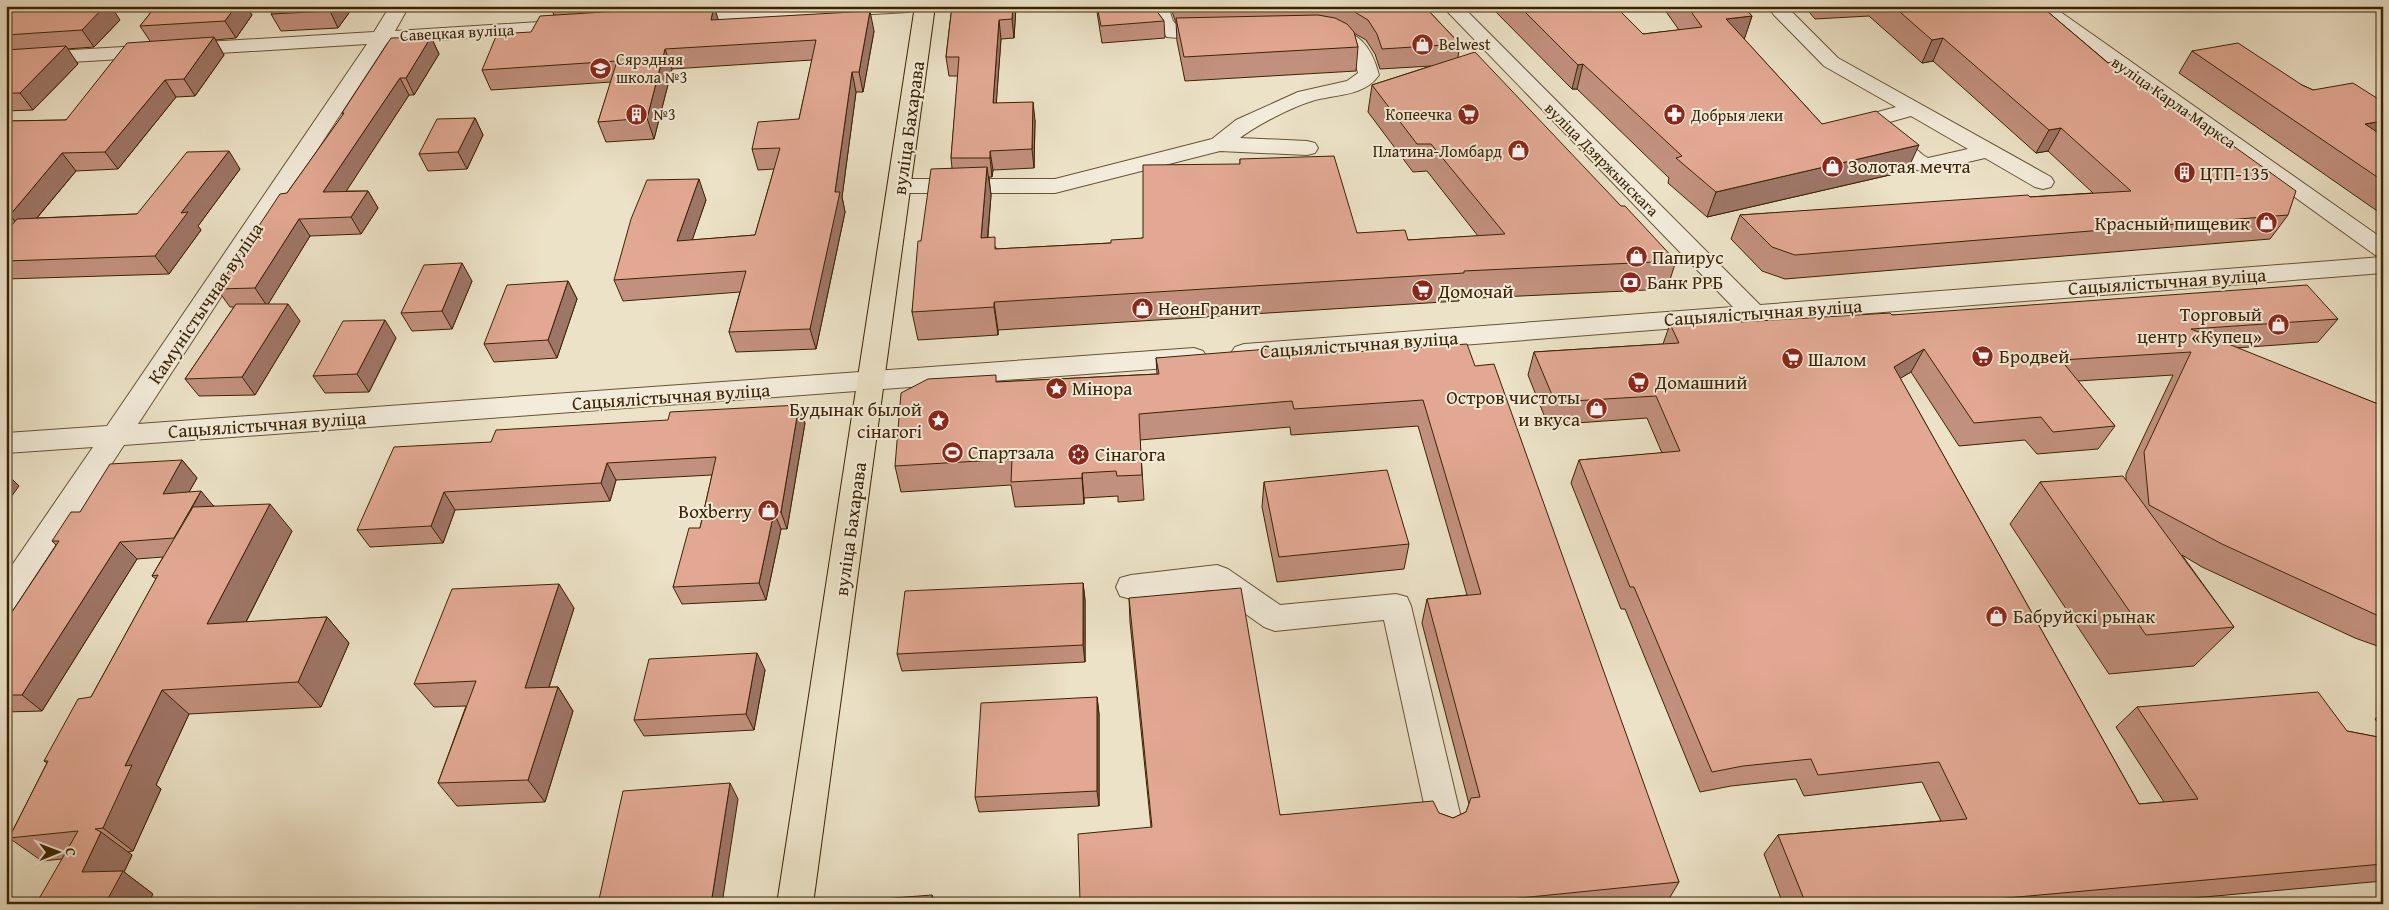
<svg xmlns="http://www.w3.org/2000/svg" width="2389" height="910" font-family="'Gentium Book Plus',serif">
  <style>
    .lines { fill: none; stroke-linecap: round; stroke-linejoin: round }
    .minor-casing { stroke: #675333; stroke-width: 2 }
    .major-casing { stroke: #3b2302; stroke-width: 2 }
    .minor { fill: #f3ecdb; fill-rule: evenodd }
    .major { fill: #ece2c7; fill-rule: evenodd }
    .wall { fill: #c2907e; stroke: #3b2302 }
    .shaded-wall { fill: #9e7667; stroke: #3b2302 }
    .building { fill: #e2a893; stroke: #3b2302 }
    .labels { text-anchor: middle; stroke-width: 4; stroke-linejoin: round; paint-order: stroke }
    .far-street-label { font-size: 16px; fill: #3b2302; stroke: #f3ecdb }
    .far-poi-label { font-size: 16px; fill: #3b2302; stroke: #f3ecdb; text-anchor: start }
    .street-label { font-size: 19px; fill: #3b2302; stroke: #f3ecdb }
    .poi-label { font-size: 19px; fill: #3b2302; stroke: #f3ecdb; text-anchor: start }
  </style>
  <rect width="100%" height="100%" fill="#ece2c7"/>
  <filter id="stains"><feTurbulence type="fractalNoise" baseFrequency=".004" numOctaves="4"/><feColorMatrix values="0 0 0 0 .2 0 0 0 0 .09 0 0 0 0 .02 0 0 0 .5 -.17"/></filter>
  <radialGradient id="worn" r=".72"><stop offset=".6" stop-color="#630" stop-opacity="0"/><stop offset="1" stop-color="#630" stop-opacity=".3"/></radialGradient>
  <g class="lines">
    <defs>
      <g id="minor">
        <polygon points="390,6 409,6 395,31 570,20 577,22 580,26 577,30 570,32 387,43 138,424 1194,348 1203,351 1207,357 1203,363 1194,366 124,445 17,608 6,611 6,574 93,447 6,453 6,433 107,426 367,44 6,66 6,54 374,32"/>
        <polygon points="803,6 917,6 915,10 908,12 680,25 673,23 670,19 673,15 680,13"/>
        <polygon points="1149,6 1168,6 1173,21 1179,27 1220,31 1223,35 1220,39 1213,41 1167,37 1154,23"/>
        <polygon points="1442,6 1462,6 1760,305 2382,257 2375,255 2030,6 2052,6 2383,239 2383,273 1244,362 1235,359 1231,353 1235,347 1244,344 1733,307"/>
        <path d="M1775,6H1794L1791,11L1838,58L2051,177L2054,182L2051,187L2043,189L2035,187L1985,158L1925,172L1917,170L1907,165L1862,123L1874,113L1896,107L1824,66L1774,15L1771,11ZM1911,116L1968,149L1928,158L1923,155L1886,123Z"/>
        <path d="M1326,26C1358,31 1371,44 1379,75C1364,97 1335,94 1312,101C1292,107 1257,125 1240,138L1307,141L1315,143L1318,148L1315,153L1307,155L1220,151L1055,193H900L892,191L889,186L892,181L900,179H1055L1212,139L1236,120L1298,92L1347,81L1358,73C1352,48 1343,42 1319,36L1316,32L1319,28Z"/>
        <polygon points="1217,565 1228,569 1280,605 1396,594 1407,597 1411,606 1462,822 1457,833 1445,838 1433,833 1428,822 1384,620 1275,631 1264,627 1212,590 1131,599 1120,596 1116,587 1120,578 1131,575"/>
      </g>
      <polygon id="major" points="915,6 935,6 813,904 777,904"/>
    </defs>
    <use href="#minor" class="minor-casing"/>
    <use href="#major" class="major-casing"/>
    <use href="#minor" class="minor"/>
    <use href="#major" class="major"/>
  </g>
  <g class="wall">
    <polygon points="6,6 120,20 94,47 67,49 78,64 33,110 6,111"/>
    <polygon points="156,6 246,6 252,15 236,38 215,40 224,55 195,96 176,97 118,169 76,171 37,218 137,214 240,169 198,226 201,230 169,274 6,279 6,121 66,120 150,41 140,26"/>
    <polygon points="354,6 338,28 281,31 271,14"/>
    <polygon points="550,6 723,6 723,9 715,10 718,20 874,31 863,92 856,92 842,197 845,212 816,349 736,352 729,332 740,292 623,301 614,280 706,200 692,240 755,235 774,169 758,170 752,149 799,119 812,60 672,69 654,139 606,142 598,122 611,82 491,90 482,70 554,15"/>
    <polygon points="952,6 1016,6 1014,38 1001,39 996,103 1035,120 1034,168 993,170 992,177 989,177 991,195 988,237 997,249 1111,243 1143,238 1240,164 1240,159 1357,233 1408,240 1478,236 1427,171 1413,172 1368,112 1372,85 1431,66 1380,69 1375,54 1366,40 1354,33 1358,47 1356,71 1185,81 1177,41 1176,22 1175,20 1170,6 1424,6 1460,44 1458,57 1621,206 1676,261 1667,289 1459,299 1459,301 998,330 998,335 918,340 912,312 921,241 952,168 951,158 958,76 949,76 946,57"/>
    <polygon points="1096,6 1153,6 1164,21 1165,38 1102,43"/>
    <polygon points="1490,6 1641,6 1616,8 1643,34 1679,30 1662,6 1743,6 1752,16 1744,39 1822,124 1907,171 1707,217 1668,183 1669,178 1577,89 1572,89"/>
    <polygon points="1804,6 2041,6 2288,215 2270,239 1785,279 1762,271 1731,239 1740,215 2093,193 2048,151 2036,153 1933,61 1922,63 1869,16 1815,19"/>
    <polygon points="431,37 439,54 414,95 409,95 346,191 368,191 378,208 361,234 310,236 268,304 300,321 255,395 199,396 185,379 234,307 230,307 217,289 287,193 343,115 342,113"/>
    <polygon points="2192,51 2302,85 2313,90 2383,102 2383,215 2179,73"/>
    <polygon points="475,118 483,135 467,169 428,171 419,154"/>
    <polygon points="472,281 452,329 412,331 401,313"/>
    <polygon points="568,281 577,299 557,358 494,362 484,344"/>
    <polygon points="1892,315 2338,319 2318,342 2236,348 2383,406 2383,648 2355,638 2202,567 2182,555 2234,627 2194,666 2109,674 2010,524 2040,482 2126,480 2126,474 2173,375 2078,381 2115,426 2098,449 2037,454 2025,440 1959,446 1911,372 1900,378 2139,804 2164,802 2116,727 2137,707 2347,731 2383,738 2383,881 2126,904 1783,904 1764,854 1778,835 1941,821 1922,782 1804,796 1796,779 1731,786 1700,792 1625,609 1621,609 1571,483 1579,460 1662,453 1647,418 1548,425 1528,375 1534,352 1663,344 1670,324 1741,322"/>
    <polygon points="396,338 369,392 325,393 313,376"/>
    <polygon points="1283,357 1475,366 1679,882 1666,904 1048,904 1080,901 1151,827 1130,622 1129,598 1280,815 1439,813 1453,818 1466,812 1469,804 1422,623 1427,599 1467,595 1418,426 1291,435 1290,427 1140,440 1144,500 1118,502 1118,496 1084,498 1084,504 1015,507 1011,485 901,492 895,466 997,382 1157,374 1156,358"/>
    <polygon points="805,423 787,529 781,529 766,600 682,604 673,587 700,528 712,475 616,480 610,501 455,510 443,543 370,547 357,530 491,442"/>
    <polygon points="182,460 197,478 189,492 214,506 292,531 246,622 327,617 349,643 321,707 189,714 156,785 161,789 133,851 128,852 132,855 124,872 153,894 62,859 42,861 9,838 47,763 44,761 91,697 156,579 152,576 163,557 137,559 42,711 6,712 6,621 56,545 52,541 80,512"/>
    <polygon points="1264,482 1409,544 1404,569 1277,582 1262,507"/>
    <polygon points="1083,583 1085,600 1085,662 902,671 897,654"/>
    <polygon points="574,608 549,687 558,687 573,711 545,802 457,806 438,783 466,706 434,707 414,684"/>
    <polygon points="765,670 754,730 644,736 634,720"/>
    <polygon points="1097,697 1099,714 1099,806 979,812 975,797"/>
    <polygon points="2383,713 2383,729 2375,719"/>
  </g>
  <g class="shaded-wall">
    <polygon points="99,6 111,6 120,20 94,47 82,30"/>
    <polygon points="236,6 246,6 252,15 236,38 225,21"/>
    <polygon points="333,6 354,6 338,28 330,11"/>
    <polygon points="714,6 720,25 711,20"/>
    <polygon points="1013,6 1016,6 1014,38 1012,19"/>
    <polygon points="870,11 874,31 863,92 859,72"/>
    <polygon points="1752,16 1744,40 1726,19"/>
    <polygon points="999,20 1001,39 995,122 993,103"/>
    <polygon points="214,37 224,55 195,96 184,79"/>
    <polygon points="431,37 439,54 414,95 406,78"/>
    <polygon points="1943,38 1933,61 1922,63 1932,40"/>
    <polygon points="66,46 78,64 33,110 20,93"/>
    <polygon points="665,49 672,69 654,139 647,118"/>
    <polygon points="1583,64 1577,89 1572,89 1578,65"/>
    <polygon points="852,72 856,92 842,197 845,212 816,349 810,329 835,192"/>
    <polygon points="400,78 409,95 334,210 323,192"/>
    <polygon points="165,80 176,97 118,169 105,152"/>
    <polygon points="1033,102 1035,120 1034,168 1032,149"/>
    <polygon points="475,118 483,135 467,169 458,152"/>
    <polygon points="2383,121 2383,139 2365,124"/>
    <polygon points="2061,128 2048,151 2036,153 2049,130"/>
    <polygon points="1919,145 1907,171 1707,217 1716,192"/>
    <polygon points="229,151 240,169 198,226 201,230 169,274 155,256 181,213"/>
    <polygon points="990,151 993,170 992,177 990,158"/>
    <polygon points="62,153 76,171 24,233 10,215"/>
    <polygon points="987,167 991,195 985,266 981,238"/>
    <polygon points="699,179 706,200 685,261 677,241"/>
    <polygon points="368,191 378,208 361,234 351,217"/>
    <polygon points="299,219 310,236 267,306 255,288"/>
    <polygon points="462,263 472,281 452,329 442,311"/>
    <polygon points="568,281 577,299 557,358 548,340"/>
    <polygon points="994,302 998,330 998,335 994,307"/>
    <polygon points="288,304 300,321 255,395 242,377"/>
    <polygon points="385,320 396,338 369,392 357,374"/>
    <polygon points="1924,349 1911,372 1881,390 1894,367"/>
    <polygon points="799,405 805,423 787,529 781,512"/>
    <polygon points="182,460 197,478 178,511 163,494"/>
    <polygon points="607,463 616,480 610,501 601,483"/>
    <polygon points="6,473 19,486 6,504"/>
    <polygon points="1082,473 1084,498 1084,504 1082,478"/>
    <polygon points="201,491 216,509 176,538"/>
    <polygon points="444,492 455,510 443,543 431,526"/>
    <polygon points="270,504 292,531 232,649 207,624"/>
    <polygon points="774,512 781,529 766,600 759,583"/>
    <polygon points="120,542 137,559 42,711 22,695"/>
    <polygon points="1083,583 1085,600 1085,662 1083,645"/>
    <polygon points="559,584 574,608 541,712 525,688"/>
    <polygon points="327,617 349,643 321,707 298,682"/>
    <polygon points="757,653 765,670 754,730 746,714"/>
    <polygon points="558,687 573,711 545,802 528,780"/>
    <polygon points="162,690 189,714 156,785 161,789 133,851 103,828 125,766"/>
    <polygon points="1097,697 1099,714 1099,806 1097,791"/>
    <polygon points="730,783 738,799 722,904 711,904"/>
    <polygon points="101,832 132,855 124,872 153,894 148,904 105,904 82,872"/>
    <polygon points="932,895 935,904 932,904"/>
  </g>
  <g class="building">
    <polygon points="6,6 105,6 82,30 6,35"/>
    <polygon points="156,6 236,6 225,21 140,26"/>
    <polygon points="277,6 333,6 330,11 271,14"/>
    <polygon points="700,6 714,6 711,20 870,11 859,72 852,72 835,192 840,192 810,329 729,332 746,271 614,280 631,219 647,180 699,179 677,241 755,235 780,148 752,149 758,122 799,119 816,40 665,49 647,118 598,122 617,61 482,70 497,34 531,32 540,16"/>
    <polygon points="952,6 1013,6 1012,19 999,20 993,103 1033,102 1032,149 990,151 990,158 951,158 959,57 946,57"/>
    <polygon points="1097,6 1153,6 1164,21 1101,26"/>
    <polygon points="1334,6 1424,6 1460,44 1382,49 1377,34 1368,20 1348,8"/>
    <polygon points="1519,6 1615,6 1643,34 1702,27 1687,6 1743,6 1752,16 1726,19 1822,124 1876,111 1919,145 1716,192 1676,158 1682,156 1583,64 1578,65"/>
    <polygon points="1893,6 2041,6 2108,63 2115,61 2296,191 2288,215 1795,255 1772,247 1740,215 2028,195 2030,197 2131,191 2061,128 2049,130 1943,38 1932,40"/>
    <polygon points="1318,15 1335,18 1347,24 1354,32 1358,47 1184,57 1176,18"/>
    <polygon points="214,37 184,79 165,80 105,152 62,153 10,215 6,215 6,121 66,120 127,43"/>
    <polygon points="431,37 406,78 400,78 323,192 368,191 351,217 299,219 255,288 217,289 280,194 287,193 344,113 342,113 391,38"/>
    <polygon points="2238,43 2302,85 2313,90 2353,83 2383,102 2383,121 2365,124 2383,136 2383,181 2192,51"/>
    <polygon points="66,46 20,93 6,93 6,50"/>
    <polygon points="1475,52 1621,206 1625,206 1676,261 1464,271 1464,273 994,302 994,307 912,312 918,241 921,241 931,169 987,167 981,238 995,237 995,249 1111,243 1111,240 1143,238 1143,165 1240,164 1240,159 1334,156 1357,233 1405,230 1408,240 1505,234 1431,144 1417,144 1372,85"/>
    <polygon points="475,118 458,152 419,154 437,119"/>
    <polygon points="229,151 181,213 188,212 155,256 6,261 6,232 17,219 137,214 187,152"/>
    <polygon points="462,263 442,311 401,313 424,265"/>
    <polygon points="568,281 548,340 484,344 507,285"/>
    <polygon points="2307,285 2338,319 2191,329 2383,406 2383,618 2222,544 2149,505 2144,452 2191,352 2061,360 2115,426 2053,432 2041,417 1974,423 1924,349 1894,367 2139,804 2198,799 2137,707 2318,692 2347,731 2383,738 2383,864 1940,904 1806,904 1778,835 1967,819 1939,762 1818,775 1811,759 1743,766 1712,772 1634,587 1630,587 1579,460 1680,451 1656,396 1555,402 1534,352 1679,343 1670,324 1740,320 1741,322 1890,313 1892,315"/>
    <polygon points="236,304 288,304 242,377 185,379"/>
    <polygon points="385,320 357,374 313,376 343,321"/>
    <polygon points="1467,344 1475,366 1494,364 1679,882 1460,904 1048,904 1080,901 1078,834 1152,827 1129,598 1241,588 1280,815 1433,801 1439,813 1453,818 1466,812 1471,798 1480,797 1427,599 1481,594 1423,400 1294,409 1292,401 1139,414 1142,475 1117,476 1116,471 1082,473 1082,478 1011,482 1012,459 895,466 901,393 928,379 996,375 996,382 1159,374 1156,358 1281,348 1283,357"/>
    <polygon points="799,405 781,512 774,512 759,583 673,587 689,528 700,528 716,457 607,463 601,483 444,492 431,526 357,530 394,447 491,442 496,430 668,420 670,412"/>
    <polygon points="182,460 163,494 201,491 174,538 120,542 22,695 6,695 6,621 59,541 52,541 71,512 80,512 110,464"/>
    <polygon points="1387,470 1409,544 1279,557 1264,482"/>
    <polygon points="2123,476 2234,627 2146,635 2040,482"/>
    <polygon points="270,504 207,624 327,617 298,682 162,690 125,766 132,765 103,828 95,829 101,832 82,872 123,871 105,904 36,904 78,831 9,838 48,761 44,761 78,699 91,697 158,575 152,576 193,507"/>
    <polygon points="1083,583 1083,645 897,654 905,591"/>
    <polygon points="559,584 525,688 558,687 528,780 438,783 476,681 414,684 452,589"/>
    <polygon points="757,653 746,714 634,720 649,659"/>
    <polygon points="1097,697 1097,791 975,797 981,703"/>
    <polygon points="730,783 711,904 598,904 623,791"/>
    <polygon points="932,895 932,904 828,904 828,903"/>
  </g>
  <defs>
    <symbol id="shop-disc" viewBox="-11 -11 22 22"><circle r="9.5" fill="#8f2418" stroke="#f3ecdb"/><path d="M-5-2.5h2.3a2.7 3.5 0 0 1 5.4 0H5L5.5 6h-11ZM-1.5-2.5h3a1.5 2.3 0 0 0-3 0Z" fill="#fff"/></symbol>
    <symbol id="school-disc" viewBox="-11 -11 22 22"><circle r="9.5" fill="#8f2418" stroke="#f3ecdb"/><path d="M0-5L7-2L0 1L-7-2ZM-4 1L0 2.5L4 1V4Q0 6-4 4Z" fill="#fff"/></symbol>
    <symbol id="building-disc" viewBox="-11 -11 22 22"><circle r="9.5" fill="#8f2418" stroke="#f3ecdb"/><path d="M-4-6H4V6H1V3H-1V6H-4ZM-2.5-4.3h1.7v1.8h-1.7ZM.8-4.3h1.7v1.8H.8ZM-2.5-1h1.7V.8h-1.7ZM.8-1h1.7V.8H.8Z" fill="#fff"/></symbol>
    <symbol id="supermarket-disc" viewBox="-11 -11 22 22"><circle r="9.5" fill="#8f2418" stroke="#f3ecdb"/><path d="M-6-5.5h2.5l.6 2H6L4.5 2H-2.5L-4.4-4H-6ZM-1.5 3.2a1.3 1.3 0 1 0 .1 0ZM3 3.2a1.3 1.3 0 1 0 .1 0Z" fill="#fff"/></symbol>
    <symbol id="pharmacy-disc" viewBox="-11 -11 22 22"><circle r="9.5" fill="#8f2418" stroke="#f3ecdb"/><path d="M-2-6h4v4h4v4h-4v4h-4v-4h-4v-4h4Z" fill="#fff"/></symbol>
    <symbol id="bank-disc" viewBox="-11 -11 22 22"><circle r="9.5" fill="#8f2418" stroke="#f3ecdb"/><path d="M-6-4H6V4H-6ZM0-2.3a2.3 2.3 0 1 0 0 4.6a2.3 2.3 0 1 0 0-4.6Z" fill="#fff"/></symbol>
    <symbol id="sight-disc" viewBox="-11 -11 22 22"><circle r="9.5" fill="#8f2418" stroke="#f3ecdb"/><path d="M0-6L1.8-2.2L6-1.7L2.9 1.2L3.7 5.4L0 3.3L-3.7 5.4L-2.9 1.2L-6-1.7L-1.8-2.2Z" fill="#fff"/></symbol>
    <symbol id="stadium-disc" viewBox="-11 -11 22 22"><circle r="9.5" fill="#8f2418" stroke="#f3ecdb"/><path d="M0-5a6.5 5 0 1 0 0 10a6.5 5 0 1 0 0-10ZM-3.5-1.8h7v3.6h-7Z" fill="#fff"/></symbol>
    <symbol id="synagogue-disc" viewBox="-11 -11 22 22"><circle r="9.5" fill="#8f2418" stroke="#f3ecdb"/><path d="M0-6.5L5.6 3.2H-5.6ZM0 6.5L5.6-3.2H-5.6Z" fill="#fff"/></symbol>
  </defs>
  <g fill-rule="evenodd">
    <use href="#shop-disc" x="1410" y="32" width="25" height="25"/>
    <use href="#school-disc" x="588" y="56" width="25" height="25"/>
    <use href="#building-disc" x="624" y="102" width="25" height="25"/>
    <use href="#supermarket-disc" x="1456" y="102" width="25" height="25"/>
    <use href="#pharmacy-disc" x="1662" y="102" width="25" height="25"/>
    <use href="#shop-disc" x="1506" y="138" width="25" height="25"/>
    <use href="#shop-disc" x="1820" y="154" width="25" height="25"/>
    <use href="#building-disc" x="2172" y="160" width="25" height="25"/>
    <use href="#shop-disc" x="2254" y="210" width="25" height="25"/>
    <use href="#shop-disc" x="1624" y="244" width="25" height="25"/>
    <use href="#bank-disc" x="1618" y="270" width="25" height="25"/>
    <use href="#supermarket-disc" x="1410" y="278" width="25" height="25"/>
    <use href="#shop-disc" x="1130" y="296" width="25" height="25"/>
    <use href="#shop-disc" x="2266" y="312" width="25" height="25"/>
    <use href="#supermarket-disc" x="1970" y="344" width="25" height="25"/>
    <use href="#supermarket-disc" x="1780" y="346" width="25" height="25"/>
    <use href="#supermarket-disc" x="1626" y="370" width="25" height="25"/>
    <use href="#sight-disc" x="1044" y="376" width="25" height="25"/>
    <use href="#shop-disc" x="1584" y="396" width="25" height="25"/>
    <use href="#sight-disc" x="926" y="408" width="25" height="25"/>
    <use href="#stadium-disc" x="940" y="440" width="25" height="25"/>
    <use href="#synagogue-disc" x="1066" y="442" width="25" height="25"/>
    <use href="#shop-disc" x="756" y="498" width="25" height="25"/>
    <use href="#shop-disc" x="1984" y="604" width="25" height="25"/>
  </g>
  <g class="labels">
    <g class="far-street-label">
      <text transform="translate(457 32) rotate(-3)" y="6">Савецкая вуліца</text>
      <text transform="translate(2174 102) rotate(35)" y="6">вуліца Карла Маркса</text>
      <text transform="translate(1602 159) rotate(45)" y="6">вуліца Дзяржынскага</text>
    </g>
    <g class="far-poi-label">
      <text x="1439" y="50">Belwest</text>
      <text x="616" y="65">Сярэдняя<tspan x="616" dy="18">школа №3</tspan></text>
      <text x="653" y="120">№3</text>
      <text x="1452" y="120" text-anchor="end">Копеечка</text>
      <text x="1691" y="121">Добрыя леки</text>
      <text x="1502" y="157" text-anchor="end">Платина-Ломбард</text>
    </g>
    <g class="street-label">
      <text transform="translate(908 128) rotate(-82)" y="7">вуліца Бахарава</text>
      <text transform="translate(2167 281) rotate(-4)" y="7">Сацыялістычная вуліца</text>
      <text transform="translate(205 303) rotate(-56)" y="7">Камуністычная вуліца</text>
      <text transform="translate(1763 312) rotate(-4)" y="7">Сацыялістычная вуліца</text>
      <text transform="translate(1359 344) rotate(-4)" y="7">Сацыялістычная вуліца</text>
      <text transform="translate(671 396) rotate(-4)" y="7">Сацыялістычная вуліца</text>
      <text transform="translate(267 424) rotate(-4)" y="7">Сацыялістычная вуліца</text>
      <text transform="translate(850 529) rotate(-82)" y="7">вуліца Бахарава</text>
    </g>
    <g class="poi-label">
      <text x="1848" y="173">Золотая мечта</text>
      <text x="2200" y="180">ЦТП-135</text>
      <text x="2250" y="230" text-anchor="end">Красный пищевик</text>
      <text x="1652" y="264">Папирус</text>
      <text x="1647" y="289">Банк РРБ</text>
      <text x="1438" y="298">Домочай</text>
      <text x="1158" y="315">НеонГранит</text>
      <text x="2262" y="321" text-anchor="end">Торговый<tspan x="2262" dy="22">центр «Купец»</tspan></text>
      <text x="1999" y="363">Бродвей</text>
      <text x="1808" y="366">Шалом</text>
      <text x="1655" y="389">Домашний</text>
      <text x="1072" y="395">Мінора</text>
      <text x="1580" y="404" text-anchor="end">Остров чистоты<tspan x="1580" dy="22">и вкуса</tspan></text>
      <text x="922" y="416" text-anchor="end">Будынак былой<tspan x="922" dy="22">сінагогі</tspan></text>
      <text x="968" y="459">Спартзала</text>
      <text x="1095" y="461">Сінагога</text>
      <text x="752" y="518" text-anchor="end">Boxberry</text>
      <text x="2013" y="623">Бабруйскі рынак</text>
    </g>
  </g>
  <rect width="2389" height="910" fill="none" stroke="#ece2c7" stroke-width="25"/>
  <rect x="8" y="8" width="2374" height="895" fill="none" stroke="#3b2302" stroke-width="2.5"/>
  <rect x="12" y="12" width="2364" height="885" fill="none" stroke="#3b2302"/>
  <g transform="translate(58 852) rotate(89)" stroke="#f3ecdb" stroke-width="4" paint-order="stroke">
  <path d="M0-4L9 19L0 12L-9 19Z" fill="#3b2302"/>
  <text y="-8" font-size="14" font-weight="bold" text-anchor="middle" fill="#3b2302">С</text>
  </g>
  <rect width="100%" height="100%" filter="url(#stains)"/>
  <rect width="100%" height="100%" fill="url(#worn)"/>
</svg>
